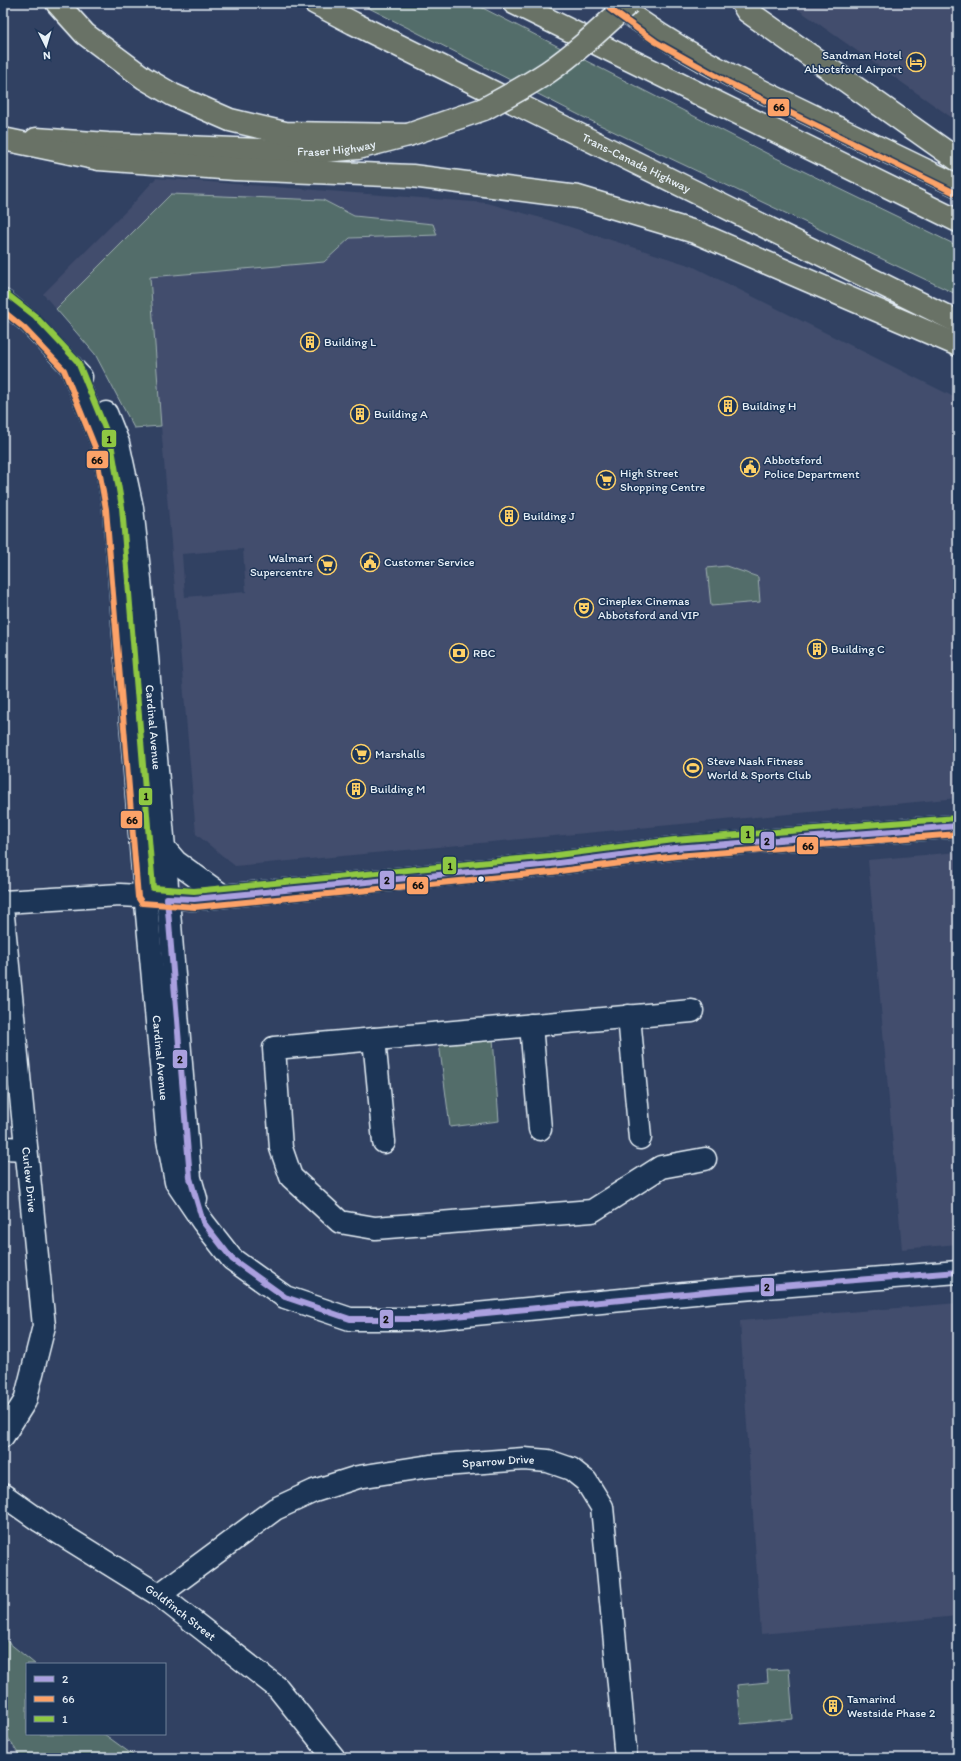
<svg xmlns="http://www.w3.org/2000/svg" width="961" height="1761" font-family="Itim,sans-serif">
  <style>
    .built { fill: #424d6d; fill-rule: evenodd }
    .green { fill: #536d6a; stroke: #9eafb1 }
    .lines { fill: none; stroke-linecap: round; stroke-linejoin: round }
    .minor-casing { stroke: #e8f1f8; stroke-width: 25 }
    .major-casing { stroke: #e8f1f8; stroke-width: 25 }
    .highway-casing { stroke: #e8f1f8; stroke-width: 25 }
    .minor { stroke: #1d3557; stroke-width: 22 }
    .major { stroke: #697266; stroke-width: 22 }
    .highway { stroke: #697266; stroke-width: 22 }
    .major-bridge-casing { stroke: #e8f1f8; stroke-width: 25; stroke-linecap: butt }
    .major-bridge { stroke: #697266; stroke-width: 22 }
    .bus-1-casing { stroke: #1d3557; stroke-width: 9 }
    .bus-2-casing { stroke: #1d3557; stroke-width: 9 }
    .bus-3-casing { stroke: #1d3557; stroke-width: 9 }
    .bus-1 { stroke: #aaa0df; stroke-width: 6 }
    .bus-2 { stroke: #fca268; stroke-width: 6 }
    .bus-3 { stroke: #8fc843; stroke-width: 6 }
    .bus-dot { fill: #e8f1f8; stroke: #1d3557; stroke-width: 1.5 }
    .labels { text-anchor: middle; stroke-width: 3; stroke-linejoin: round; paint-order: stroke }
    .poi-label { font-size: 12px; fill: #e8f1f8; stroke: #1d3557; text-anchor: start }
    .street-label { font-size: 12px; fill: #e8f1f8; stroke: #1d3557 }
    .line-badge { stroke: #1d3557; stroke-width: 1.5 }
    .pale-badge-label { font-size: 11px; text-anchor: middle; font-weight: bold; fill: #111 }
  </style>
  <rect width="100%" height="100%" fill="#314162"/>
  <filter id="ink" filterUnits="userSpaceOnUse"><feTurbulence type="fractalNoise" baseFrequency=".025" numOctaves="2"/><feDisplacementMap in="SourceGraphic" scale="8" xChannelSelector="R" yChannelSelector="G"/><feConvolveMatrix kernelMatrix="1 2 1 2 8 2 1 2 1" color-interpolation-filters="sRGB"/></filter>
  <g filter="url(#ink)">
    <g class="built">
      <polygon points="789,3 958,3 958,122"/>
      <path d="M156,178L487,203L545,219L692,266L958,399V798L235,866L196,834L161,426L134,428L95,354L43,294L130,207ZM243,549L246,592L185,597L182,554Z"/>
      <polygon points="958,852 958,1244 902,1249 868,860"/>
      <polygon points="958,1303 958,1616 761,1634 740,1321"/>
    </g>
    <g class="green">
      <polygon points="359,3 473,3 772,156 958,246 958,295 583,117"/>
      <polygon points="171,194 323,200 354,216 433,224 437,235 350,238 324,262 150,277 161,426 134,428 95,354 56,309"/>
      <polygon points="726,566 758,577 760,602 711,606 707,568"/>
      <polygon points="493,1038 499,1121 450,1127 439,1043"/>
      <polygon points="3,1638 35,1664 27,1664 27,1734 104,1734 137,1758 21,1758 3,1730"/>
      <polygon points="789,1669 793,1719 741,1724 737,1685 768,1682 767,1670"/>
    </g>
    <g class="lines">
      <defs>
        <g id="minor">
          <polyline points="3,301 29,322 81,377"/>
          <path id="s1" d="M71,366L103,445L114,508L142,860L168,1140L176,1182L203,1222L232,1259L285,1297L350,1319H423L716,1291L958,1272"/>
          <path id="s2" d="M106,413L118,443L132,508L140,579L164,848L190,1178L196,1199"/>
          <polyline points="164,848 176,862 223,896"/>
          <polyline points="3,902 120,895 194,899 551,864 675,848 958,826"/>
          <path id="s3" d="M3,916L44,1326L25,1401L3,1436"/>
          <polyline points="692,1011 274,1048 281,1148 291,1177 340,1222 375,1228 592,1211 661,1167 705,1159"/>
          <polyline points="629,1016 640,1138"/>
          <polyline points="531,1025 540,1129"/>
          <polyline points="374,1039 384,1142"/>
          <polyline points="3,1148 26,1149"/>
          <path id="s4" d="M3,1495L40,1521L159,1595L278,1688L334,1758"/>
          <path id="s5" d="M159,1595L275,1509L314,1491L358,1477L430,1466L524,1459L548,1461L571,1469L586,1481L602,1507L626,1758"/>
        </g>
        <g id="major">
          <path id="s6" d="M36,139L108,144L315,152L358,148L408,135L484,109"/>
        </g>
        <g id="highway">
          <polyline points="57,3 85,34 144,78 173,95 230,120 285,133 408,135"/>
          <path id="s7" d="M315,3L353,23L958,322"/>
          <polyline points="514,3 958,221"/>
          <path d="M615,3C674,49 740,81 807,113C857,137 908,162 958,186"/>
          <polyline points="742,3 747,11 958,160"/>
          <polyline points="3,139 99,159 235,169 412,176 578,197 695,232 958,345"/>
        </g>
      </defs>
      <use href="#minor" class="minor-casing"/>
      <use href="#major" class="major-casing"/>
      <use href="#highway" class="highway-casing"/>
      <use href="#minor" class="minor"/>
      <use href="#major" class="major"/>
      <use href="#highway" class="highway"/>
      <defs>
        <path id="major-bridge" d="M484,109C506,97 527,86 548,72C577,52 603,27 629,3"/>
      </defs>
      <use href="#major-bridge" class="major-bridge-casing"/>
      <use href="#major-bridge" class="major-bridge"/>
      <defs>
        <polyline id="bus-1" points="958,826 675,848 551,864 194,899 167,898 190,1178 203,1222 232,1259 285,1297 350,1319 423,1319 716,1291 958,1272"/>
        <g id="bus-2">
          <polyline points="610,9 656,42 729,83 955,193"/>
          <polyline points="3,311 24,328 64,370 95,447 106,509 138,897 142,903 195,907 552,872 676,856 958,834"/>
        </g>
        <polyline id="bus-3" points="8,295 35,316 78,362 111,443 122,507 153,888 194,891 550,856 674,840 957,818"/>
      </defs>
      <use href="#bus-1" class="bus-1-casing"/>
      <use href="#bus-2" class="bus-2-casing"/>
      <use href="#bus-3" class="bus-3-casing"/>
      <use href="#bus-1" class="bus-1"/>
      <use href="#bus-2" class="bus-2"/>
      <use href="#bus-3" class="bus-3"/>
    </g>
  </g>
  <defs>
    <symbol id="hotel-ring" viewBox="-11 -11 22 22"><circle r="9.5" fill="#1d3557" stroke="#ffd166" stroke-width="1.5"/><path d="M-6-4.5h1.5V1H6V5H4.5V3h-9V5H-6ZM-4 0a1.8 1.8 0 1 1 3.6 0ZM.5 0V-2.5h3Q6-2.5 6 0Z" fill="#ffd166"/></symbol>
    <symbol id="building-ring" viewBox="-11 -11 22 22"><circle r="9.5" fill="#1d3557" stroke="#ffd166" stroke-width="1.5"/><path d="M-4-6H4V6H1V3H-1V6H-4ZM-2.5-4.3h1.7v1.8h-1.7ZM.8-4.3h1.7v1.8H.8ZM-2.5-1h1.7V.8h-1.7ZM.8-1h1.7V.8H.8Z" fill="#ffd166"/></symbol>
    <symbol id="civic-ring" viewBox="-11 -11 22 22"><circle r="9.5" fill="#1d3557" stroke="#ffd166" stroke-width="1.5"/><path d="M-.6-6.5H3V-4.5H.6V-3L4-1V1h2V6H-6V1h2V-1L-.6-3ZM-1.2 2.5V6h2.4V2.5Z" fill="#ffd166"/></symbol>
    <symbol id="supermarket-ring" viewBox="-11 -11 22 22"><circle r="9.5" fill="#1d3557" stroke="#ffd166" stroke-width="1.5"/><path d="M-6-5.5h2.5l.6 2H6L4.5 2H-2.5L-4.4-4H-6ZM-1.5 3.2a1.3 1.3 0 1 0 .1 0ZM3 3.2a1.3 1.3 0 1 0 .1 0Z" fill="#ffd166"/></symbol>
    <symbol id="theatre-ring" viewBox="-11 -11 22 22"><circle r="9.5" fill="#1d3557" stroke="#ffd166" stroke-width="1.5"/><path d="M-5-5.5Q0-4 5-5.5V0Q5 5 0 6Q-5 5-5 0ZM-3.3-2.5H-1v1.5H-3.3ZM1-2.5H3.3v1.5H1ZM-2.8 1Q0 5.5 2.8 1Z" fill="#ffd166"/></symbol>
    <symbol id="bank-ring" viewBox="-11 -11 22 22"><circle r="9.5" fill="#1d3557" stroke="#ffd166" stroke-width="1.5"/><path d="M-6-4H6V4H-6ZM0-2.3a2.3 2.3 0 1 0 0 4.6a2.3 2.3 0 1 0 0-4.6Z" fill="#ffd166"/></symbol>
    <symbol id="stadium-ring" viewBox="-11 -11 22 22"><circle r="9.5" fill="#1d3557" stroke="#ffd166" stroke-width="1.5"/><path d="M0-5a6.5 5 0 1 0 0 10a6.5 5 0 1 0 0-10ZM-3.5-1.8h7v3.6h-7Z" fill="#ffd166"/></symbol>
  </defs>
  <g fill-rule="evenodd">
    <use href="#hotel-ring" x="905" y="51" width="22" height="22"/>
    <use href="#building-ring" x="299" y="331" width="22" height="22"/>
    <use href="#building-ring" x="717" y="395" width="22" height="22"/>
    <use href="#building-ring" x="349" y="403" width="22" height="22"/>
    <use href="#civic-ring" x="739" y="456" width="22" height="22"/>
    <use href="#supermarket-ring" x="595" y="469" width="22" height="22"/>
    <use href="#building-ring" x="498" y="505" width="22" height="22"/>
    <use href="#civic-ring" x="359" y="551" width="22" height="22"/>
    <use href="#supermarket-ring" x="316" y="554" width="22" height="22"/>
    <use href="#theatre-ring" x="573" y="597" width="22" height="22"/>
    <use href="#building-ring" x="806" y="638" width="22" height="22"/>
    <use href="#bank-ring" x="448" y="642" width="22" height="22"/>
    <use href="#supermarket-ring" x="350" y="743" width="22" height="22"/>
    <use href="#stadium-ring" x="682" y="757" width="22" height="22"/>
    <use href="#building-ring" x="345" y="778" width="22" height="22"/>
    <use href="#building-ring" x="822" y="1695" width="22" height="22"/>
  </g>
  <circle class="bus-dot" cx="481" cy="879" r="3.5"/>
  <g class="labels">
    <g class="poi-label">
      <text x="902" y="59" text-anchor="end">Sandman Hotel<tspan x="902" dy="14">Abbotsford Airport</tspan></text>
      <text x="324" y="346">Building L</text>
      <text x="742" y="410">Building H</text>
      <text x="374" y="418">Building A</text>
      <text x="764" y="464">Abbotsford<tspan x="764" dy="14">Police Department</tspan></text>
      <text x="620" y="477">High Street<tspan x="620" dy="14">Shopping Centre</tspan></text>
      <text x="523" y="520">Building J</text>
      <text x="313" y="562" text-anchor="end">Walmart<tspan x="313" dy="14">Supercentre</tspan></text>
      <text x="384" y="566">Customer Service</text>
      <text x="598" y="605">Cineplex Cinemas<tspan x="598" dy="14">Abbotsford and VIP</tspan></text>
      <text x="831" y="653">Building C</text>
      <text x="473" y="657">RBC</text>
      <text x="375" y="758">Marshalls</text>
      <text x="707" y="765">Steve Nash Fitness<tspan x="707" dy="14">World &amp; Sports Club</tspan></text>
      <text x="370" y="793">Building M</text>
      <text x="847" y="1703">Tamarind<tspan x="847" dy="14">Westside Phase 2</tspan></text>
    </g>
    <g class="street-label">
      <text dy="4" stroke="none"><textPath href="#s6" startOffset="301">Fraser Highway</textPath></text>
      <text dy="4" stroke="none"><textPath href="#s7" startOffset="359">Trans-Canada Highway</textPath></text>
      <text dy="4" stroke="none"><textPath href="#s2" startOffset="319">Cardinal Avenue</textPath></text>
      <text dy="4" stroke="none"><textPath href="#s1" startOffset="701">Cardinal Avenue</textPath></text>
      <text dy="4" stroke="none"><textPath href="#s3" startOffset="265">Curlew Drive</textPath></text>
      <text dy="4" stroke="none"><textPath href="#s5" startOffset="375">Sparrow Drive</textPath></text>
      <text dy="4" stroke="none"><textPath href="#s4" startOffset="213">Goldfinch Street</textPath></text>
    </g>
  </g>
  <g class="line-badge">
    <rect x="767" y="98" width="23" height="19" rx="4" fill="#fca268"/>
    <rect x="101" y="429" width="16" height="19" rx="4" fill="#8fc843"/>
    <rect x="86" y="450" width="23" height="19" rx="4" fill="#fca268"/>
    <rect x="138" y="787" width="15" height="19" rx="4" fill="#8fc843"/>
    <rect x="120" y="810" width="23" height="19" rx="4" fill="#fca268"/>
    <rect x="740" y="825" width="15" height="19" rx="4" fill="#8fc843"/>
    <rect x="760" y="831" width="15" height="19" rx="4" fill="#aaa0df"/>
    <rect x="796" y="836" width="23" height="19" rx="4" fill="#fca268"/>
    <rect x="442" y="856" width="15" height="19" rx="4" fill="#8fc843"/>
    <rect x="379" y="870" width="16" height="20" rx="4" fill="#aaa0df"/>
    <rect x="406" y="876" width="23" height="19" rx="4" fill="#fca268"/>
    <rect x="172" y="1049" width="16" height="20" rx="4" fill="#aaa0df"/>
    <rect x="760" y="1277" width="15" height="20" rx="4" fill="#aaa0df"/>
    <rect x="379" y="1309" width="15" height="20" rx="4" fill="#aaa0df"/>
  </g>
  <g class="pale-badge-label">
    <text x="779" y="111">66</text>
    <text x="109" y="443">1</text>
    <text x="97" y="464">66</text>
    <text x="146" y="800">1</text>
    <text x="132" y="824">66</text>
    <text x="748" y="838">1</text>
    <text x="767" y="845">2</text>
    <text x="808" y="850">66</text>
    <text x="450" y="870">1</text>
    <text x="387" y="884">2</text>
    <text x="418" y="889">66</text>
    <text x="180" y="1063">2</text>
    <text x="767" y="1291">2</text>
    <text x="386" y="1323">2</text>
  </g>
  <rect width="961" height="1761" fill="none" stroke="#1d3557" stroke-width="16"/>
  <rect x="8" y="8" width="945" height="1745" fill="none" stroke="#e8f1f8" stroke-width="1.5" filter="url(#ink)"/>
  <rect x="26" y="1663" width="140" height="72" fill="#1d3557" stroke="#6e8097"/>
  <rect x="34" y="1676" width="20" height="6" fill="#aaa0df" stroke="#6e8097"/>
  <text x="62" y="1683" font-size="12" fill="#e8f1f8">2</text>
  <rect x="34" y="1696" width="20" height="6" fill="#fca268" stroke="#6e8097"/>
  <text x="62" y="1703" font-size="12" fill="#e8f1f8">66</text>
  <rect x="34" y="1716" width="20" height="6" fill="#8fc843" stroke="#6e8097"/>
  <text x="62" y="1723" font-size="12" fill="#e8f1f8">1</text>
  <g transform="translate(46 46) rotate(175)" stroke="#1d3557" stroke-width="3" paint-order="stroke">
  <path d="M0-3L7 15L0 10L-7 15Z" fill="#e8f1f8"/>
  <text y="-6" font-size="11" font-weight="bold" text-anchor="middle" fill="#e8f1f8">N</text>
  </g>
</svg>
